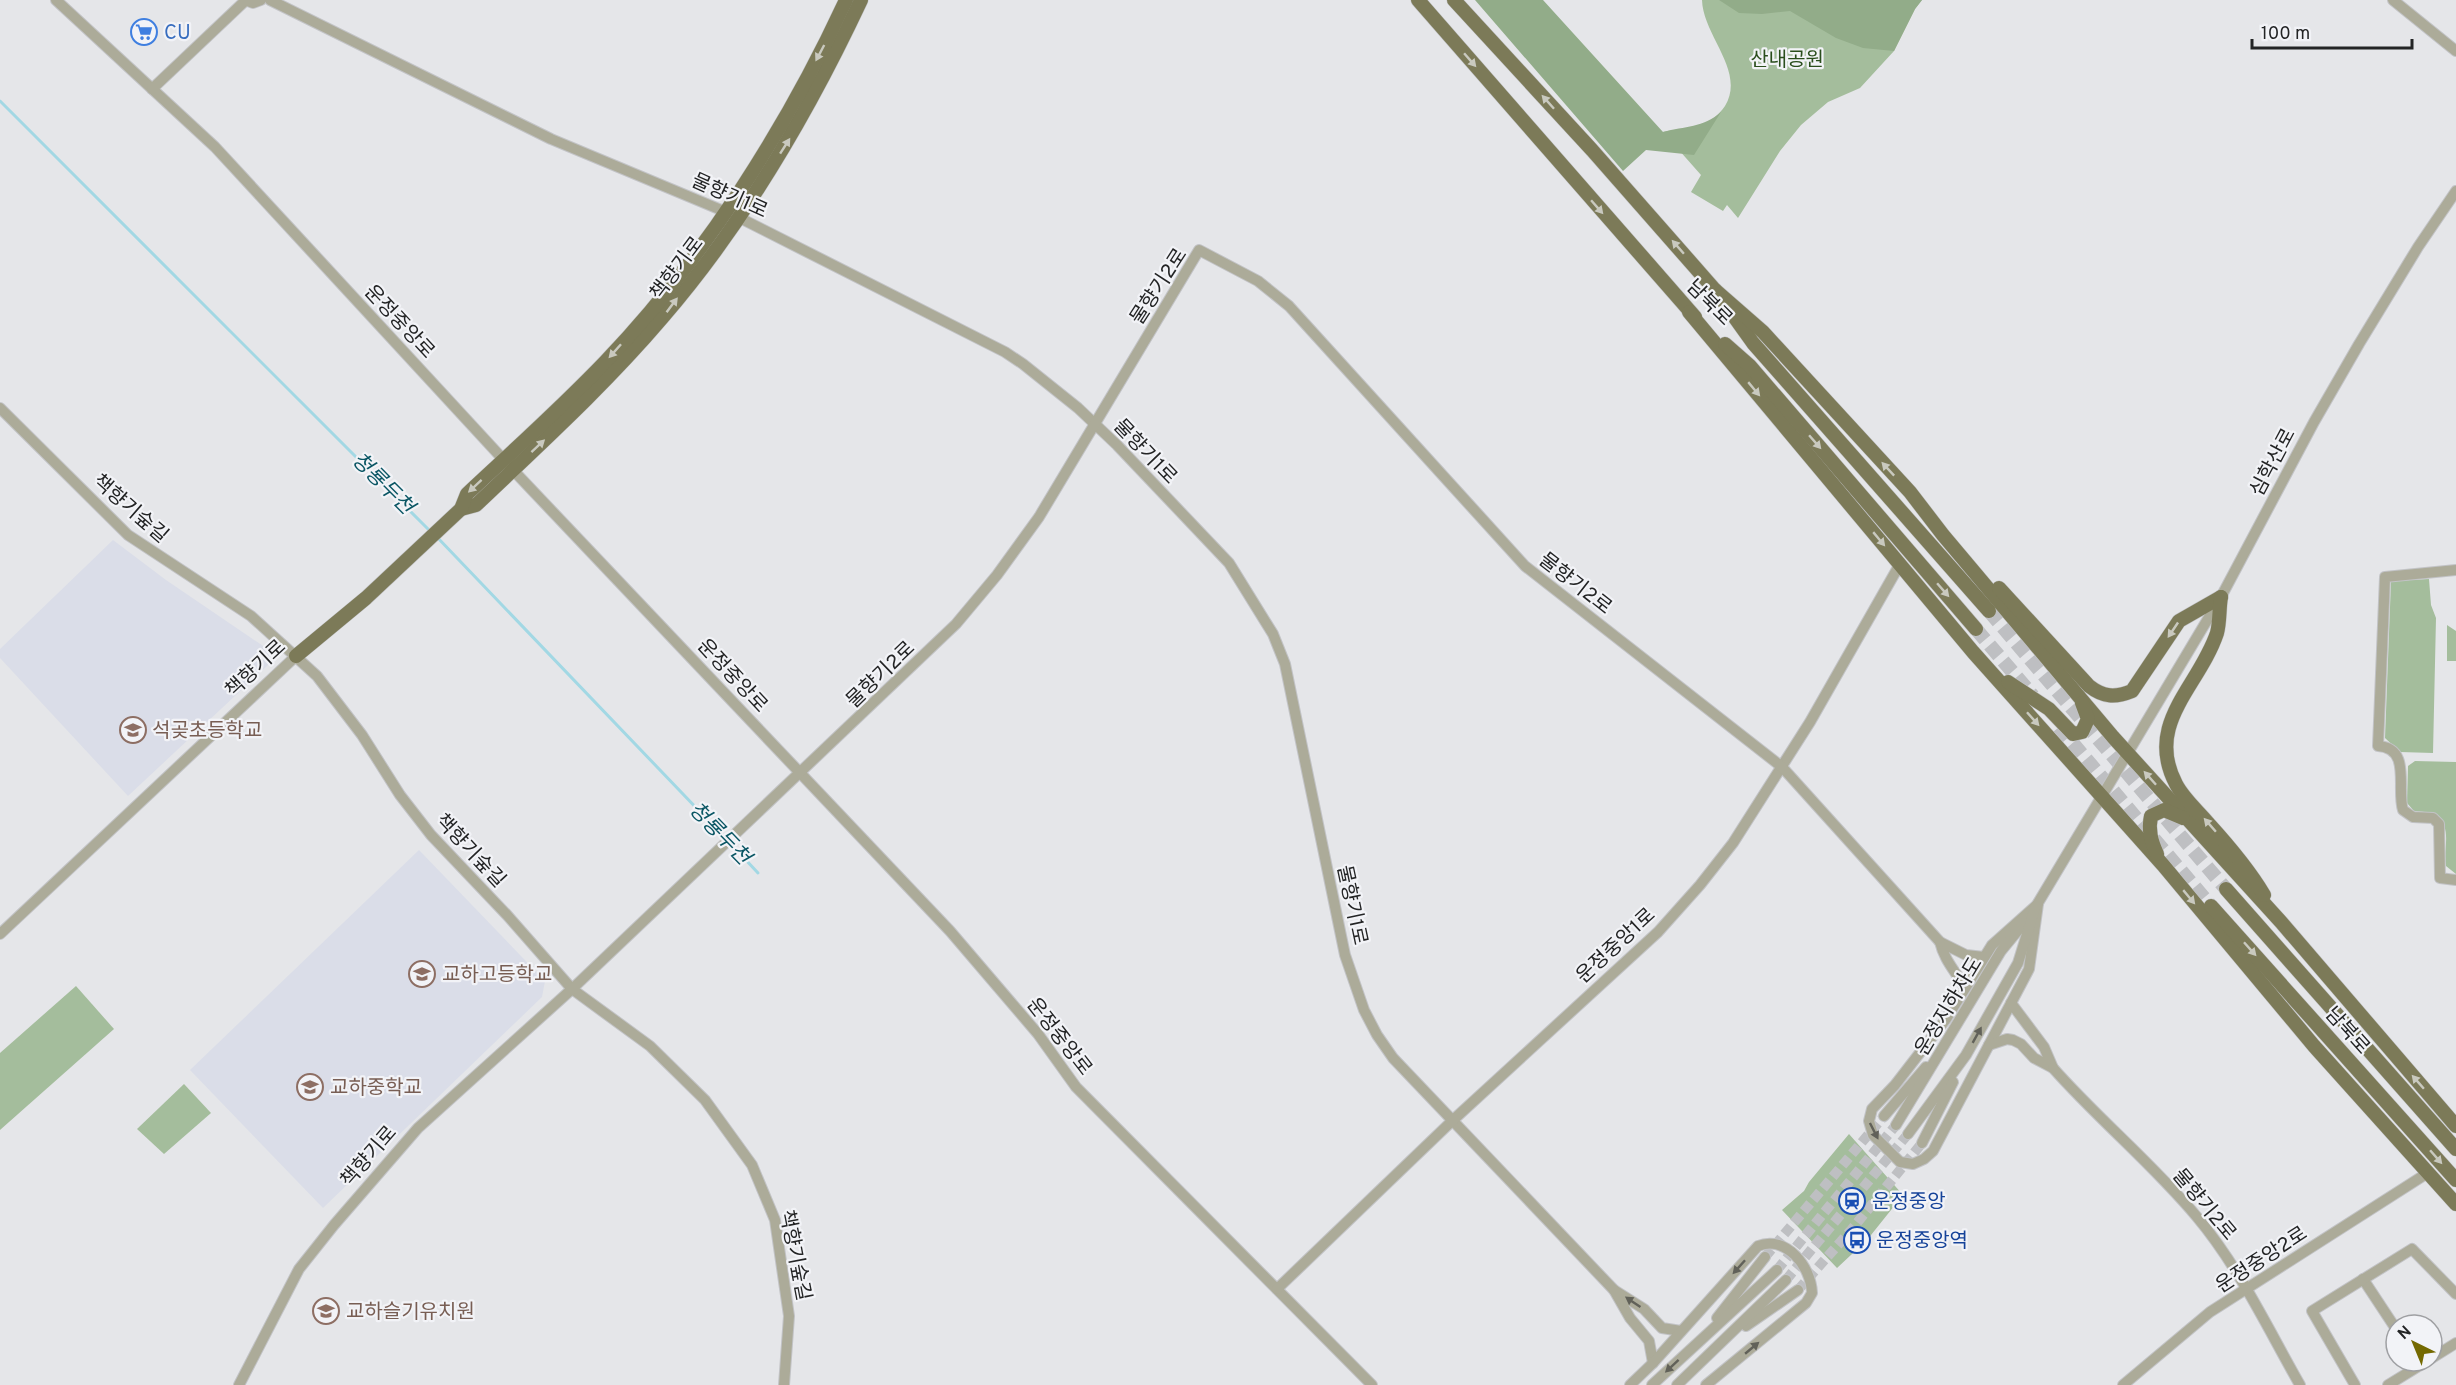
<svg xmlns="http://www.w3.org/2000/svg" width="2456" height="1385" font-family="Overpass,'Noto Sans KR',sans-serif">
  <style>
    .built { fill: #dadde8 }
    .green { fill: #a4bd9c }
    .forest { fill: #92ac89 }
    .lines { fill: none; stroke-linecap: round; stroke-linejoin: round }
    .stream { stroke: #a2d8e4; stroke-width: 3 }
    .minor-tunnel { stroke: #bebfc2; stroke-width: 10; stroke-dasharray: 10 5; stroke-linecap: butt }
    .major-tunnel { stroke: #bebfc2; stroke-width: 14; stroke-dasharray: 14 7; stroke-linecap: butt }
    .minor-casing { stroke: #c2c3c6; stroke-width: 12 }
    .major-casing { stroke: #c2c3c6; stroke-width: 15 }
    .minor { stroke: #acab99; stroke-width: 10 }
    .major { stroke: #7c7a58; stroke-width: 14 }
    .oneway { fill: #c9c9bf }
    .oneway2 { fill: #616159 }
    .labels { text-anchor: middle; stroke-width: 4.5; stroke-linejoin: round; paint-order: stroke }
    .shop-label { font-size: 20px; fill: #366cbe; stroke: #f2f3f7; text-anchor: start }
    .park-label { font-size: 20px; fill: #2a4e1d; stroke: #f2f3f7 }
    .street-label { font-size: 20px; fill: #232425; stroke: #f2f3f7 }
    .education-label { font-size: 20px; fill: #785e54; stroke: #f2f3f7; text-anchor: start }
    .transit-label { font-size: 20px; fill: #164399; stroke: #f2f3f7; text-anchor: start }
    .water-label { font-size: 21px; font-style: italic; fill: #0a5664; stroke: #f2f3f7 }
  </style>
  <rect width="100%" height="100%" fill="#e5e6e9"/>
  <g class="built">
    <polygon points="113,540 166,580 269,650 268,665 128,796 0,658 0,649"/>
    <polygon points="419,850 545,981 542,997 323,1208 190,1070"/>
  </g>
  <g class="green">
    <path d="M1702,0H1922L1915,9L1894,51L1860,88L1828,102L1801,125L1780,151L1738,218L1727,205L1723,211L1691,192L1701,175L1663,132C1675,129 1688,130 1700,126C1710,122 1719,115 1725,106C1746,71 1703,36 1702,0Z"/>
    <polygon points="2429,579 2431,605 2436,618 2433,753 2400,752 2385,738 2391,581"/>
    <polygon points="2447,625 2456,631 2456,661 2447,661"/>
    <path d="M2415,761L2456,762V874L2446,866C2443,845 2453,829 2435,813L2414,811L2407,803L2408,766Z"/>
    <polygon points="76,986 114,1029 0,1130 0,1053"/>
    <polygon points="184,1084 211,1113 164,1154 137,1129"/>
    <polygon points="1849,1134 1903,1195 1867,1240 1837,1268 1782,1210 1804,1191 1809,1182"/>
  </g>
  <g class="forest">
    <path d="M1475,0H1543L1663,132C1685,126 1703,128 1721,112L1694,155L1646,150L1623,171Z"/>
    <polygon points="1719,0 1922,0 1915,9 1894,51 1863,48 1836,38 1790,11 1762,14 1739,13"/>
  </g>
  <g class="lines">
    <g class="stream">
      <polyline points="0,101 431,532"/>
      <polyline points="436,536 726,839"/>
      <polyline points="731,844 758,873"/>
    </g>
    <g class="minor-tunnel">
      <polyline points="1765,1257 1884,1116"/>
      <polyline points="1777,1270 1896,1125"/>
      <polyline points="1786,1280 1908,1134"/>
      <polyline points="1798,1290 1852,1229 1922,1143"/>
    </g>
    <g class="major-tunnel">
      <polyline points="1989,611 2226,889"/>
      <polyline points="1976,629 2033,696"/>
      <polyline points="2059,727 2211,906"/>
    </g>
    <defs>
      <g id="minor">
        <polyline points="56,0 215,147 513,470 950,931 1038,1034 1076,1087 1372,1385"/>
        <polyline points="245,0 253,3 261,0"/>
        <polyline points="270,0 551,139 738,217 1005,352 1023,364 1078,408 1117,445 1229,563 1273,634 1285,664 1345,955 1364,1010 1377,1035 1393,1058 1614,1290"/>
        <polyline points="2393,0 2456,51"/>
        <polyline points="152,89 246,0"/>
        <polyline points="0,408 128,535 251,616 317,676 362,735 400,795 431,835 507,915 572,989 650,1046 705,1100 752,1165 775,1220 789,1316 784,1385"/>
        <path d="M2456,570L2385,577L2378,746C2412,748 2396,789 2403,810L2413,817L2433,818L2439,824L2440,878L2456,880"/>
        <polygon points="2038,904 2029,969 1933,1151 1924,1159 1913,1164 1900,1162 1873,1135 1869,1121 1872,1109 1895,1085 1946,1019 1992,945"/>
        <polyline points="0,934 296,656"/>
        <path d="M1965,988C1956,972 1944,960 1940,942L1966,955L1984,957"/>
        <polyline points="1989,1045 2007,1039 2013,1040 2021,1044 2034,1058 2053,1068 2044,1047 2011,1003"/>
        <path d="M2053,1068C2099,1120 2153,1164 2197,1217C2239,1267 2268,1329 2300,1385"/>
        <polyline points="1884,1116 1926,1067"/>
        <polyline points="1896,1125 2001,951 2024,923"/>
        <polyline points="1908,1134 1966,1055 2018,963 2035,908 2221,597 2314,422 2359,344 2418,247 2456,191"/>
        <polyline points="1922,1143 1953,1082"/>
        <polyline points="2363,1279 2396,1329"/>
        <polyline points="1277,1289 1452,1121 1658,932 1700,885 1733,843 1810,722 1900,564"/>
        <polyline points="1717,1318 1765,1257"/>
        <polyline points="1746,1326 1798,1290"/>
        <polyline points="2432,1358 2456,1343"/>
        <polyline points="1653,1363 1649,1341 1630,1318 1614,1290 1644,1309 1662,1328 1681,1331"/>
        <polyline points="239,1385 299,1269 334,1225 418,1128 572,989 956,624 997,575 1039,517 1199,250 1258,281 1289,306 1525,566 1782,767 1940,942"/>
        <path d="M1630,1385L1653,1363L1758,1246C1786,1235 1811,1266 1812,1293L1806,1303L1706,1385"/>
        <polyline points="1652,1385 1777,1270"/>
        <polyline points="1677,1385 1786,1280"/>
        <polyline points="2123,1385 2210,1312 2426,1174"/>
        <polyline points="2355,1385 2312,1311 2412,1249 2456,1294"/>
        <polyline points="2388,1385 2427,1361"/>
      </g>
      <g id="major">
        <polyline points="1418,0 1695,317"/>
        <polyline points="1454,0 1592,150 1715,290 1753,343 1989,611"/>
        <polyline points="1715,290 1763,332 1910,492 1943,535 2113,737 2281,922 2456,1126"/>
        <polyline points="1689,312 1973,652 2163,865 2314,1046 2456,1204"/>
        <polyline points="1725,344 1750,366 1976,629"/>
        <path d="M461,509L476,505C540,444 605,385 662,318C744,223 808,113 861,0"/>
        <path d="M1999,588L2089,686C2103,697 2115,698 2132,691L2179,621L2221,597"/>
        <path d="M2221,597C2219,608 2220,622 2217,633C2199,687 2144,723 2176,784C2183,798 2198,811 2208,823C2229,846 2248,868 2264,895"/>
        <path d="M296,656L366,598L461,509L467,494C514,450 561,408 605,362C703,260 787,128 846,0"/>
        <polyline points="2008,682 2049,709 2073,734 2082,732 2088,719 2082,703"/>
        <path d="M2157,854C2151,841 2148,830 2151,816L2164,810L2183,818"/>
        <polyline points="2226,889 2456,1149"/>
        <polyline points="2211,906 2456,1180"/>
      </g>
    </defs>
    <use href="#minor" class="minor-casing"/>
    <use href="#major" class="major-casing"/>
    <use href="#minor" class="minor"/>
    <use href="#major" class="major"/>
  </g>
  <defs><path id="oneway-solid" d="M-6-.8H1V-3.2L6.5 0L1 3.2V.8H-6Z" transform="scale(1.5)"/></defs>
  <g class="oneway">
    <use href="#oneway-solid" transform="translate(820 53) rotate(118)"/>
    <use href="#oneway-solid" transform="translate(1470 60) rotate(49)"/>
    <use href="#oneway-solid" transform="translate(1548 102) rotate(-132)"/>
    <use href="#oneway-solid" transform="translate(785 146) rotate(-57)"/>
    <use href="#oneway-solid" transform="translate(1597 207) rotate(49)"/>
    <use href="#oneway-solid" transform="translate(1678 247) rotate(-131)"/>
    <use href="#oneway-solid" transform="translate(672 305) rotate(-53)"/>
    <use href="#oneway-solid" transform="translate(615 351) rotate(132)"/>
    <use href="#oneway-solid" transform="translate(1754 389) rotate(50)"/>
    <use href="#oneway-solid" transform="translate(1815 442) rotate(49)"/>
    <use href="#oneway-solid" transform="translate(538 446) rotate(-43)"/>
    <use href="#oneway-solid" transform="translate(1888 469) rotate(-133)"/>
    <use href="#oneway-solid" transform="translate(475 486) rotate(137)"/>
    <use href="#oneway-solid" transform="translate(1879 539) rotate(50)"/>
    <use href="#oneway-solid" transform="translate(1943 590) rotate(49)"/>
    <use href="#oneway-solid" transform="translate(2173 630) rotate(124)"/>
    <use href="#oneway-solid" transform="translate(2033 719) rotate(48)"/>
    <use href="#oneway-solid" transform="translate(2150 778) rotate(-132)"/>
    <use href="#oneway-solid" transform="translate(2210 825) rotate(-131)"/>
    <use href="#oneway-solid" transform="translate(2189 897) rotate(50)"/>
    <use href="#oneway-solid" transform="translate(2250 949) rotate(48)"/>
    <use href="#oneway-solid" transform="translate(2418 1082) rotate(-131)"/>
    <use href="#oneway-solid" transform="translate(2436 1157) rotate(49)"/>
  </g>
  <g class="oneway2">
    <use href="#oneway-solid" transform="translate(1977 1035) rotate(-61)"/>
    <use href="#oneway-solid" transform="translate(1874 1131) rotate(63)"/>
    <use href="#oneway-solid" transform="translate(1739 1267) rotate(132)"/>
    <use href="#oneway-solid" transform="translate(1633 1302) rotate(-146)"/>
    <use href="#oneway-solid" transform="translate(1752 1348) rotate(-40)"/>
    <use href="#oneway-solid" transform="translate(1672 1366) rotate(137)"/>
  </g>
  <defs>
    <symbol id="supermarket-ring" viewBox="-11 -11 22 22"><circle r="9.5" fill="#f2f3f7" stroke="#3f7fe0" stroke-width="1.5"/><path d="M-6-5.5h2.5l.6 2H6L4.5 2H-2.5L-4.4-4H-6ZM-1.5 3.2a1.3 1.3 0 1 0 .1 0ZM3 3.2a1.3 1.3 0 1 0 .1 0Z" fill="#3f7fe0"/></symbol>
    <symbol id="school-ring" viewBox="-11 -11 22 22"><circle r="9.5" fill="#f2f3f7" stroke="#8d6e63" stroke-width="1.5"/><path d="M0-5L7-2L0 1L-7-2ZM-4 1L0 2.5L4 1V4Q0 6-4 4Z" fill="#8d6e63"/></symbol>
    <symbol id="station-ring" viewBox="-11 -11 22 22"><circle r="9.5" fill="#f2f3f7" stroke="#1a4fb4" stroke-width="1.5"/><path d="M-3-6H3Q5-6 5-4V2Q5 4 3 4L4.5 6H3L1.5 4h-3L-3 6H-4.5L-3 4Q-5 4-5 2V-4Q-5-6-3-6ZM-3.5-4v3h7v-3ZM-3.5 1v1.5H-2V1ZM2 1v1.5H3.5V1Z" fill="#1a4fb4"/></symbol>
    <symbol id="bus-ring" viewBox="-11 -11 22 22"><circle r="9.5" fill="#f2f3f7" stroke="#1a4fb4" stroke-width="1.5"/><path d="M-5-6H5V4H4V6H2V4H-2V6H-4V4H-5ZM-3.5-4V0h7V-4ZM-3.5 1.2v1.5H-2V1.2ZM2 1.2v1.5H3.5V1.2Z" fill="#1a4fb4"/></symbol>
  </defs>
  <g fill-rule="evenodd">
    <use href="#supermarket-ring" x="129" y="17" width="30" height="30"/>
    <use href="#school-ring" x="118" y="715" width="30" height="30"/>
    <use href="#school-ring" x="407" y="959" width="30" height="30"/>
    <use href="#school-ring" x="295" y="1072" width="30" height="30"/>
    <use href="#station-ring" x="1837" y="1186" width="30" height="30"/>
    <use href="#bus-ring" x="1842" y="1225" width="30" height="30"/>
    <use href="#school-ring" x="311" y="1296" width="30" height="30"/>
  </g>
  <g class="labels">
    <g class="shop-label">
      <text x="164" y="39">CU</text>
    </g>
    <g class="park-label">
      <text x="1787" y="66">산내공원</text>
    </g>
    <g class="street-label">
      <text transform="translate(730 195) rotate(24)" y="7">물향기1로</text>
      <text transform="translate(676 268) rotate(-53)" y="7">책향기로</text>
      <text transform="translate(1158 286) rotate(-57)" y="7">물향기2로</text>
      <text transform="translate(1710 302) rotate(45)" y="7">남북로</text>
      <text transform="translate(400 321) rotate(47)" y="7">운정중앙로</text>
      <text transform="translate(1146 451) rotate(46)" y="7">물향기1로</text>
      <text transform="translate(2272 462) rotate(-62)" y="7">심학산로</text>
      <text transform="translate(131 508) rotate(41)" y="7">책향기숲길</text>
      <text transform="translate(1576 583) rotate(38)" y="7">물향기2로</text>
      <text transform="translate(255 668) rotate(-43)" y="7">책향기로</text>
      <text transform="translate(880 674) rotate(-44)" y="7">물향기2로</text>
      <text transform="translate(733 675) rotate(47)" y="7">운정중앙로</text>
      <text transform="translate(471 850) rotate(47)" y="7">책향기숲길</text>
      <text transform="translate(1353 905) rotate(78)" y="7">물향기1로</text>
      <text transform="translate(1615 945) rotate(-43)" y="7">운정중앙1로</text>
      <text transform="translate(1948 1006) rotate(-59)" y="7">운정지하차도</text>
      <text transform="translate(2348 1030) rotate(48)" y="7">남북로</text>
      <text transform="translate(1060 1036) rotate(52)" y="7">운정중앙로</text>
      <text transform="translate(368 1156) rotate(-49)" y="7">책향기로</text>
      <text transform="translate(2205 1204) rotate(50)" y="7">물향기2로</text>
      <text transform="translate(796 1255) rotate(79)" y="7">책향기숲길</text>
      <text transform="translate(2261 1259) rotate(-33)" y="7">운정중앙2로</text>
    </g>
    <g class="education-label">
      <text x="152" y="737">석곶초등학교</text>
      <text x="442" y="981">교하고등학교</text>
      <text x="330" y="1094">교하중학교</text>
      <text x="346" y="1318">교하슬기유치원</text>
    </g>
    <g class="transit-label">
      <text x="1872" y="1208">운정중앙</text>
      <text x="1876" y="1247">운정중앙역</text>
    </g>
    <g class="water-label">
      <text transform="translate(383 483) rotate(45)" y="7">청룡두천</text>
      <text transform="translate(720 833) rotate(46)" y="7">청룡두천</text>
    </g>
  </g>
  <g transform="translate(2414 1343) rotate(317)"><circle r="28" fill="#f2f3f7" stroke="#9fa0a3" stroke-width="1.5"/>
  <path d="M0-4.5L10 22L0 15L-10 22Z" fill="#746900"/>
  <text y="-9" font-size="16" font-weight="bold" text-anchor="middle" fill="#232425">N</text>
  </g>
  <path d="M2252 39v9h160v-9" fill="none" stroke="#232425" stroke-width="3"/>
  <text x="2261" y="39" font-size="18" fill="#232425" stroke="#f2f3f7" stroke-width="4.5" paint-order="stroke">100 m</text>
</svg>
